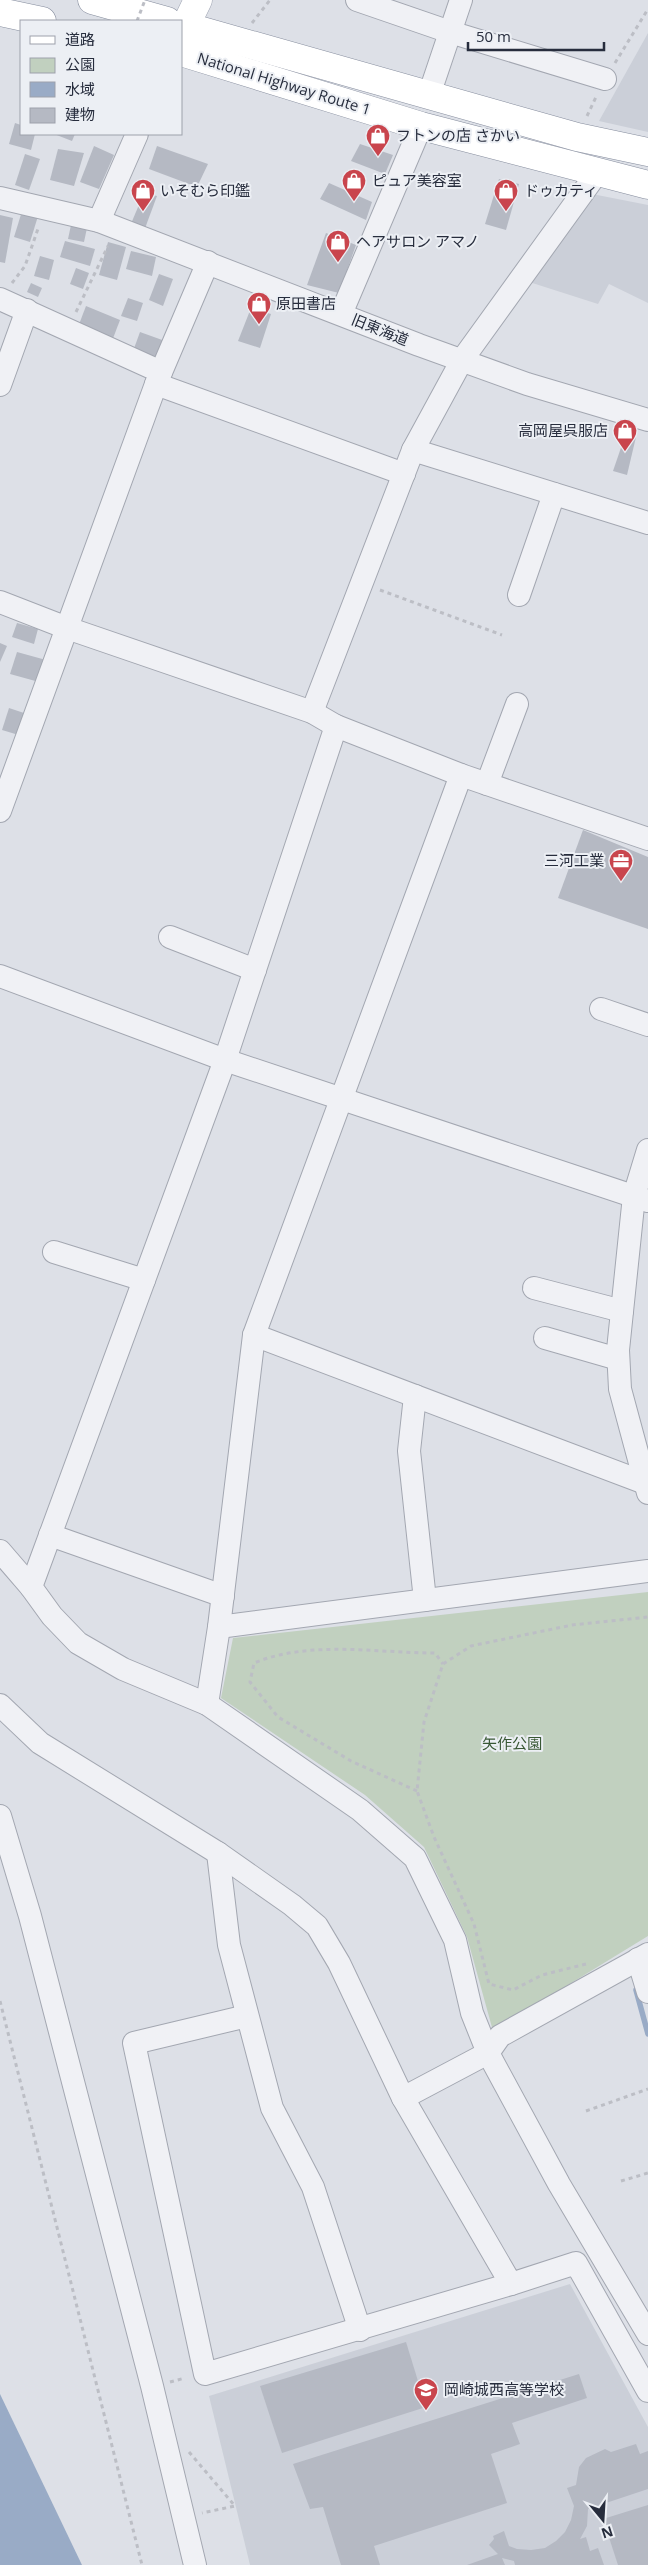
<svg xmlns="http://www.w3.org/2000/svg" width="648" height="2565" font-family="'Open Sans','Noto Sans JP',sans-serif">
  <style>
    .built { fill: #cbcfd8 }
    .green { fill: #c1d0bf }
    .water { fill: #99abc6 }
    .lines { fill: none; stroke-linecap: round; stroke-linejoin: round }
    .stream { stroke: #99abc6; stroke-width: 5.5 }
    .building { fill: #b5b9c3 }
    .minor-casing { stroke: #a3a7b1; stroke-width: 24 }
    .major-casing { stroke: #9da3b2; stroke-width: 29 }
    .highway-casing { stroke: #858c9d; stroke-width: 29 }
    .path { stroke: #bcbec5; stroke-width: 3; stroke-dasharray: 4 4; stroke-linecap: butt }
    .minor { stroke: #f0f1f5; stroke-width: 22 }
    .major { stroke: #fff; stroke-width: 28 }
    .highway { stroke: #fff; stroke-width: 28 }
    .path-bridge { stroke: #bcbec5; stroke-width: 3; stroke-dasharray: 4 4; stroke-linecap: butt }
    .labels { text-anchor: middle; stroke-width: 4; stroke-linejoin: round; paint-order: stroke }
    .street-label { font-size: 15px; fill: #272d3d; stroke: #eceff4 }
    .poi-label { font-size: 15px; fill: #272d3d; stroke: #eceff4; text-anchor: start }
    .park-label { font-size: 15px; fill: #395835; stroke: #eceff4 }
  </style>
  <rect width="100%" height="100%" fill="#dde0e7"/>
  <g class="built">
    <polygon points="648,33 648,132 599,121"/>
    <polygon points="587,193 648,205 648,303 609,284 598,304 523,280"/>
    <polygon points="570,2284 648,2427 648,2565 250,2565 209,2396"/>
  </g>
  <polygon class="green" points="648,1592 648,1936 493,2031 467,1937 424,1847 365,1795 221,1698 233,1638"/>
  <polygon class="water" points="0,2394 82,2565 0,2565"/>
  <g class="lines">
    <polyline class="stream" points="636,1990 648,2034"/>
  </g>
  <g class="building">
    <polygon points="15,123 21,125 21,134 35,134 31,150 9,144"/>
    <polygon points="54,134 75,134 72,141"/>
    <polygon points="360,144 393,155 385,174 351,161"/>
    <polygon points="94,146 114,155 99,189 80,182"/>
    <polygon points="157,146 208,164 197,187 149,169"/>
    <polygon points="58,149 84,153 74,186 50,180"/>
    <polygon points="25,154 40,159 29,190 15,185"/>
    <polygon points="499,179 519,184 506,230 485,224"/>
    <polygon points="329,183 372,202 366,220 320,199"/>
    <polygon points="144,193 157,196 144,231 130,226"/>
    <polygon points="23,208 39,213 30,242 14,237"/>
    <polygon points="0,215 13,218 5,263 0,262"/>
    <polygon points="71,225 87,228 84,242 68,239"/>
    <polygon points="326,233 356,245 339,293 307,285"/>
    <polygon points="65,241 95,249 90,266 60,257"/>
    <polygon points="108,242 126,247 117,280 99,275"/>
    <polygon points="131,251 156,257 152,276 126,269"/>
    <polygon points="40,256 54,260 49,280 34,276"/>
    <polygon points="76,268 89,273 83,289 70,284"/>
    <polygon points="159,274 173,279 163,306 149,300"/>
    <polygon points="31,283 42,288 38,297 27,292"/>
    <polygon points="128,298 143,303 137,321 121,316"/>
    <polygon points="86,306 120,320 112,341 78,327"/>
    <polygon points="251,308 271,314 260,348 238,341"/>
    <polygon points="140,332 165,341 158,362 132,354"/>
    <polygon points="626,433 636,437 627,475 613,471"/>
    <polygon points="17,623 38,629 34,644 12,637"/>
    <polygon points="0,643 7,646 0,662"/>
    <polygon points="17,652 46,660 39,682 10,674"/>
    <polygon points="9,708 30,715 22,736 2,730"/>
    <polygon points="583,830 648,857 648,929 558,898"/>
    <polygon points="406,2342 426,2407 282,2453 260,2386"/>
    <polygon points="579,2374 587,2398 512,2423 520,2444 491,2454 507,2503 374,2546 380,2565 341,2565 323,2507 310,2509 293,2464"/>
    <polygon points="636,2444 640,2454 648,2451 648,2489 588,2509 587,2526 580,2539 586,2537 590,2551 598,2548 604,2565 515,2565 514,2561 502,2558 505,2565 467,2565 498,2554 489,2545 494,2539 493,2536 504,2531 509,2546 517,2549 531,2550 545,2548 556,2541 565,2532 571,2520 574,2506 567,2488 576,2485 579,2467 586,2458 605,2449 611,2452"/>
    <polygon points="648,2505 648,2565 618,2565 603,2519"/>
  </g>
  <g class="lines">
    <defs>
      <g id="minor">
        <polyline points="357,0 450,32 605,79"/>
        <polyline points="429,95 461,0"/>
        <polyline points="0,198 99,221 419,345 527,384 648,420"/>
        <polyline points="99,221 137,134"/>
        <polyline points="0,299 161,372"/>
        <polyline points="341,314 421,126"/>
        <polyline points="156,384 404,474"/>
        <polyline points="0,385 27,310"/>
        <polyline points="413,450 648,523"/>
        <polyline points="519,595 554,494"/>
        <polyline points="0,602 67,628 312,712 336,726 461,775 648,839"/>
        <polyline points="312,712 413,450 462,360 597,173"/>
        <polyline points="336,726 225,1060 31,1587 52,1616 78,1643 123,1669 207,1704 360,1810 415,1858 455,1940 472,2013 488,2053 559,2184 648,2334"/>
        <polyline points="487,784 517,704"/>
        <polyline points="0,811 156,384 208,262"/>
        <polyline points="170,937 255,970"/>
        <polyline points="0,976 225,1060 648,1201"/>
        <polyline points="601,1009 648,1025"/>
        <polyline points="648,1150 634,1196 618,1350 620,1389 648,1493"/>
        <polyline points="54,1252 144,1280"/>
        <polyline points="534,1288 622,1311"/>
        <polyline points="254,1335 645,1483"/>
        <polyline points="545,1338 618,1359"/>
        <polyline points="415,1396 409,1451 425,1600"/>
        <polyline points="50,1535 223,1596"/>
        <polyline points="0,1551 31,1587"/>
        <polyline points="219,1627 648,1571"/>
        <polyline points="207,1704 219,1627 254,1335 461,775"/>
        <polyline points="0,1705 40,1743 218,1853 292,1905 317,1926 339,1963 403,2098 511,2284 576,2263 648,2391"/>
        <polyline points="0,1816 30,1916 152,2386 195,2565"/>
        <polyline points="218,1853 229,1945 272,2108 313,2187 360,2330"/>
        <polyline points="638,1959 648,1992"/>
        <polyline points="247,2016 134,2043 205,2374 511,2284"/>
        <polyline points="403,2098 488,2053 500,2036 648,1954"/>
      </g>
      <polyline id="major" points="181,35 198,0"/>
      <g id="highway">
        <polyline points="92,0 167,21"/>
        <polyline points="0,12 42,21"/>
        <polyline points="181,25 577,137 648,152"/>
        <polyline points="181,52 421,126 648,185"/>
      </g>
    </defs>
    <use href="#minor" class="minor-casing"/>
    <use href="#major" class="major-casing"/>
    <use href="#highway" class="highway-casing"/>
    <g class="path">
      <polyline points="252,23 270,0"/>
      <polyline points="615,63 648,9"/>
      <polyline points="587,116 596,97"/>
      <polyline points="12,283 25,266 39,226"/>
      <polyline points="76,312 108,246"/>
      <polyline points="380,590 502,635"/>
      <path d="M417,1791L351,1761L278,1717L250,1682L254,1663C310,1640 376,1653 435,1653L443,1664"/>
      <polyline points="586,1964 542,1975 513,1990 489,1984 474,1924 434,1837 417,1791 424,1722 443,1664 471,1646 572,1625 648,1617"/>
      <polyline points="0,2001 142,2565"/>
      <polyline points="586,2111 648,2089"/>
      <polyline points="621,2181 648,2173"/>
      <polyline points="170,2382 185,2378"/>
      <polyline points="189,2452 235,2506 202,2513"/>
    </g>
    <use href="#minor" class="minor"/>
    <use href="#major" class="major"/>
    <use href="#highway" class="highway"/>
    <polyline class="path-bridge" points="137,21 145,0"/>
  </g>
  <defs>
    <symbol id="shop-pin" viewBox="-11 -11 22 30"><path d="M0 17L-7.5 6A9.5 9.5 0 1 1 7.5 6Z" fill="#c9454d" stroke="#eceff4"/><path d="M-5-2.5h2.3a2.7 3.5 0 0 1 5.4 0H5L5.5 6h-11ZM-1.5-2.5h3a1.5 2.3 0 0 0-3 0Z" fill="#fff"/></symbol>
    <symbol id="office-pin" viewBox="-11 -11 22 30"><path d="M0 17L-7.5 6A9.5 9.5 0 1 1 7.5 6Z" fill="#c9454d" stroke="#eceff4"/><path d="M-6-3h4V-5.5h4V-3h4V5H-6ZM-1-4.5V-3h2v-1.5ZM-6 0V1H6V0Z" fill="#fff"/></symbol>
    <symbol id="school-pin" viewBox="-11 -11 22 30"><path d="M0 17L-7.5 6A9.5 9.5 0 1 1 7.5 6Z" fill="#c9454d" stroke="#eceff4"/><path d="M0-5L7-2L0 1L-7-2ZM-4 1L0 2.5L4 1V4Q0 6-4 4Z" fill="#fff"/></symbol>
  </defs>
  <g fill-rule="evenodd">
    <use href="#shop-pin" x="364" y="122" width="28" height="38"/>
    <use href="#shop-pin" x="340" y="167" width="28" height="38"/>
    <use href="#shop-pin" x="129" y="177" width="28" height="38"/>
    <use href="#shop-pin" x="492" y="177" width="28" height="38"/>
    <use href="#shop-pin" x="324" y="228" width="28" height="38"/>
    <use href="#shop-pin" x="245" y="290" width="28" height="38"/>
    <use href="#shop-pin" x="611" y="417" width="28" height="38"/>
    <use href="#office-pin" x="607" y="847" width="28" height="38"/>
    <use href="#school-pin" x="412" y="2376" width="28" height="38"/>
  </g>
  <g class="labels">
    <g class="street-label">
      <text transform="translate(284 84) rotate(17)" y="5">National Highway Route 1</text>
      <text transform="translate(380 330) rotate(22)" y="5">旧東海道</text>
    </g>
    <g class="poi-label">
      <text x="396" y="141">フトンの店 さかい</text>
      <text x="372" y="186">ピュア美容室</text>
      <text x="160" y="196">いそむら印鑑</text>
      <text x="524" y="196">ドゥカティ</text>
      <text x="356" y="247">ヘアサロン アマノ</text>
      <text x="276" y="309">原田書店</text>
      <text x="608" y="436" text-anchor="end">高岡屋呉服店</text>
      <text x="604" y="866" text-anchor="end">三河工業</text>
      <text x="444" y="2395">岡崎城西高等学校</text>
    </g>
    <g class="park-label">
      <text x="512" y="1749">矢作公園</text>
    </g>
  </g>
  <rect x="20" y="20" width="162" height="115" fill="#eceff4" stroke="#9da1ab"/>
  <rect x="30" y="36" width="25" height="8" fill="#ffffff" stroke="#9da1ab"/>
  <text x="65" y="45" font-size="15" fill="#272d3d">道路</text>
  <rect x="30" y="58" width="25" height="15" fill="#c1d0bf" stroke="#9da1ab"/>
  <text x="65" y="70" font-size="15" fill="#272d3d">公園</text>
  <rect x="30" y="82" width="25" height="15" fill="#99abc6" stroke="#9da1ab"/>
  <text x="65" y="95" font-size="15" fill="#272d3d">水域</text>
  <rect x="30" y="108" width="25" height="15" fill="#b5b9c3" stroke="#9da1ab"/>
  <text x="65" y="120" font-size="15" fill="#272d3d">建物</text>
  <g transform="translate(603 2520) rotate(162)" stroke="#eceff4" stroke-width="4" paint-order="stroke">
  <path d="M0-4L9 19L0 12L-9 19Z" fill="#272d3d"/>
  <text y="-8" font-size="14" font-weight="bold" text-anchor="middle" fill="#272d3d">N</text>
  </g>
  <path d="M468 42v8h136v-8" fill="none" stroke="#272d3d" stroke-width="2.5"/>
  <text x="476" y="42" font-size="15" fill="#272d3d" stroke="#eceff4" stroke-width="4" paint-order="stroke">50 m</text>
</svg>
